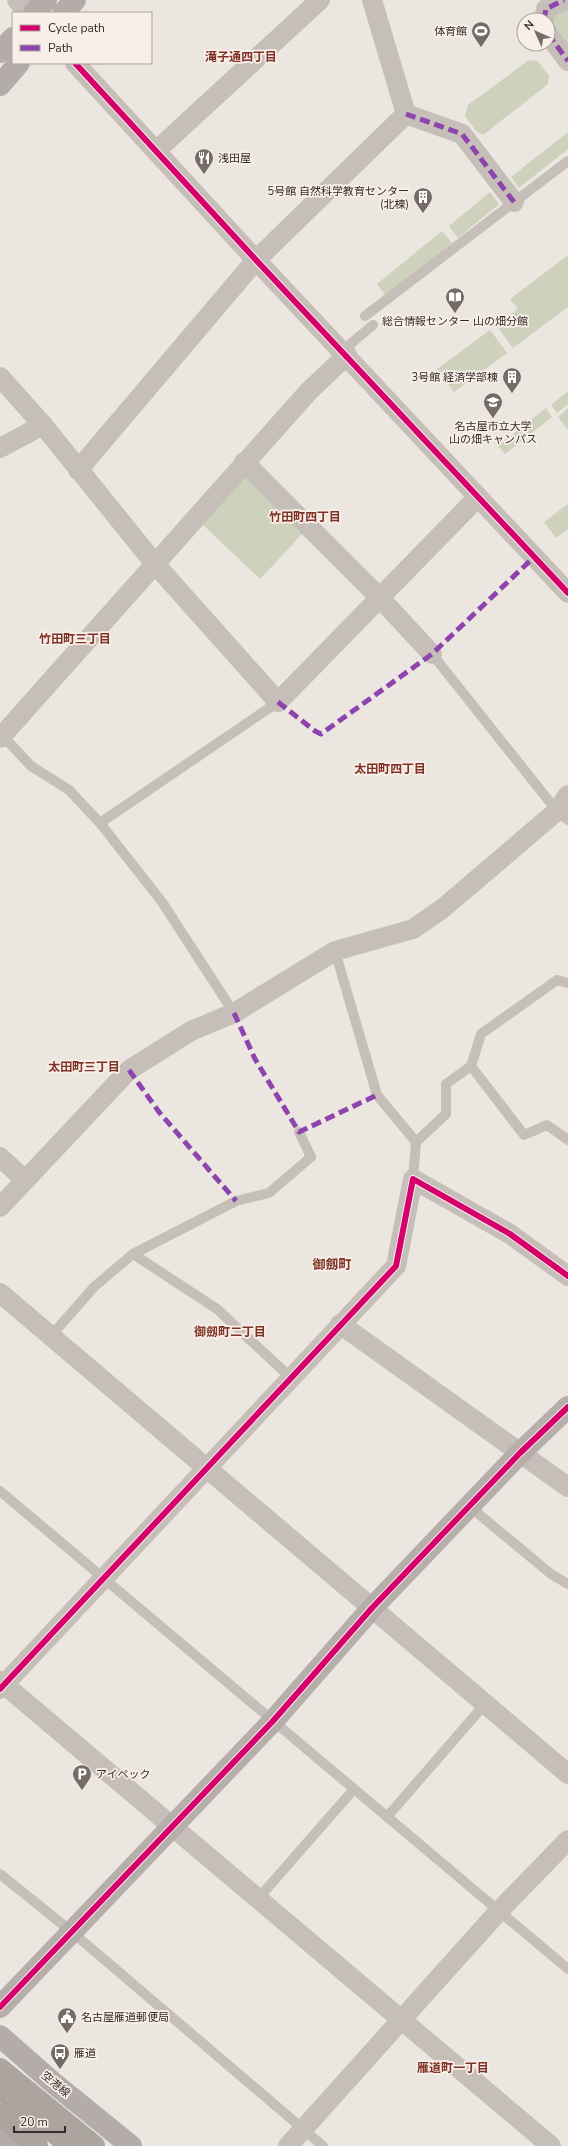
<svg xmlns="http://www.w3.org/2000/svg" width="568" height="2146" font-family="'Nunito Sans','Noto Sans JP',sans-serif">
  <style>
    .green { fill: #ced1bb }
    .lines { fill: none; stroke-linecap: round; stroke-linejoin: round }
    .lane { stroke: #c5beb9; stroke-width: 10 }
    .street { stroke: #c5beb9; stroke-width: 20 }
    .secondary { stroke: #b6aeaa; stroke-width: 22 }
    .primary { stroke: #b3aca9; stroke-width: 22 }
    .highway { stroke: #aba49f; stroke-width: 22 }
    .quiet { stroke: #8e44ad; stroke-width: 5; stroke-dasharray: 10 5; stroke-linecap: butt }
    .cycleway-casing { stroke: #f8efe8; stroke-width: 8 }
    .cycleway { stroke: #d6006c; stroke-width: 6 }
    .labels { text-anchor: middle; stroke-width: 3.5; stroke-linejoin: round; paint-order: stroke }
    .poi-label { font-size: 11px; fill: #352b28; stroke: #f8efe8; text-anchor: start }
    .street-label { font-size: 11px; fill: #352b28; stroke: #f8efe8 }
    .neighbourhood-label { font-size: 12px; font-weight: bold; fill: #7f3326; stroke: #f8efe8 }
    .quarter-label { font-size: 13px; font-weight: bold; fill: #7f3326; stroke: #f8efe8 }
  </style>
  <rect width="100%" height="100%" fill="#ece6e0"/>
  <g class="green">
    <polygon points="568,6 568,53 548,23 553,14"/>
    <polygon points="529,60 538,61 549,76 548,84 483,135 476,131 465,116 468,105"/>
    <polygon points="568,132 568,149 519,188 511,177"/>
    <polygon points="490,192 499,204 458,238 449,226"/>
    <polygon points="442,231 452,243 386,296 377,284"/>
    <polygon points="568,255 568,307 513,348 496,325 518,309 510,299"/>
    <polygon points="490,330 507,353 454,392 437,369"/>
    <polygon points="568,391 568,404 557,413 551,405"/>
    <polygon points="546,408 552,417 505,454 498,446"/>
    <polygon points="568,408 568,430 558,417"/>
    <polygon points="246,473 304,532 260,579 202,524"/>
    <polygon points="568,504 568,529 556,538 544,522"/>
  </g>
  <g class="lines">
    <g class="lane">
      <polyline points="365,316 568,161"/>
      <polyline points="342,351 373,325"/>
      <polyline points="432,654 557,811 568,820"/>
      <polyline points="2,735 31,766 69,790 100,823 162,902 234,1013"/>
      <polyline points="100,823 278,702"/>
      <polyline points="335,951 377,1095 416,1142 413,1179"/>
      <polyline points="568,983 557,980 481,1034 471,1066 524,1135 547,1125 568,1140"/>
      <polyline points="416,1142 446,1114 446,1084 471,1066"/>
      <polyline points="133,1254 217,1309 290,1377"/>
      <polyline points="51,1336 94,1287 133,1254 236,1201 269,1193 311,1157 299,1132"/>
      <polyline points="0,1491 568,1969"/>
      <polyline points="469,1506 551,1574 568,1584"/>
      <polyline points="387,1817 485,1704"/>
      <polyline points="0,1874 72,1932 323,2146"/>
      <polyline points="257,1900 354,1789"/>
    </g>
    <g class="street">
      <polyline points="17,0 29,13"/>
      <polyline points="372,0 406,114"/>
      <polyline points="544,20 546,9 564,0"/>
      <polyline points="548,34 568,61"/>
      <polyline points="75,63 256,260 568,593"/>
      <polyline points="406,114 462,134 514,202"/>
      <polyline points="157,150 320,0"/>
      <polyline points="0,377 43,425 155,564 278,702 478,497"/>
      <polyline points="0,448 43,425"/>
      <polyline points="244,462 379,597 432,654"/>
      <polyline points="78,470 256,260 406,114"/>
      <polyline points="0,738 309,391 347,355"/>
      <polyline points="0,1157 25,1180"/>
      <polyline points="0,1207 129,1070 191,1031 234,1013 335,951 413,929 442,909 557,811 568,795"/>
      <polyline points="0,1293 568,1774"/>
      <polyline points="340,1324 568,1487"/>
      <polyline points="0,1681 551,2146"/>
      <polyline points="0,1689 396,1266 413,1179 510,1234 568,1276"/>
      <polyline points="288,2146 499,1911 568,1840"/>
    </g>
    <polyline class="secondary" points="0,2007 273,1721 372,1608 520,1453 568,1407"/>
    <g class="primary">
      <polyline points="34,13 46,0"/>
      <polyline points="63,13 75,0"/>
      <polyline points="0,52 13,38"/>
      <polyline points="0,85 19,63"/>
      <polyline points="0,2036 51,2081 131,2146"/>
      <polyline points="0,2135 14,2146"/>
    </g>
    <g class="highway">
      <polyline points="0,2069 94,2146"/>
      <polyline points="0,2089 66,2142"/>
      <polyline points="0,2115 37,2146"/>
    </g>
    <g class="quiet">
      <polyline points="544,20 546,9 564,0"/>
      <polyline points="548,34 568,61"/>
      <polyline points="406,114 462,134 514,202"/>
      <polyline points="278,702 315,731 321,734 432,654 534,557"/>
      <polyline points="234,1013 255,1059 299,1132 377,1095"/>
      <polyline points="129,1070 159,1112 236,1201"/>
    </g>
    <defs>
      <g id="cycleway">
        <polyline points="75,63 256,260 568,593"/>
        <polyline points="0,1689 396,1266 413,1179 510,1234 568,1276"/>
        <polyline points="0,2007 273,1721 372,1608 520,1453 568,1407"/>
      </g>
    </defs>
    <use href="#cycleway" class="cycleway-casing"/>
    <use href="#cycleway" class="cycleway"/>
  </g>
  <defs>
    <symbol id="stadium-pin" viewBox="-11 -11 22 30"><path d="M0 17L-7.5 6A9.5 9.5 0 1 1 7.5 6Z" fill="#756c68" stroke="#f8efe8"/><path d="M0-5a6.5 5 0 1 0 0 10a6.5 5 0 1 0 0-10ZM-3.5-1.8h7v3.6h-7Z" fill="#fff"/></symbol>
    <symbol id="restaurant-pin" viewBox="-11 -11 22 30"><path d="M0 17L-7.5 6A9.5 9.5 0 1 1 7.5 6Z" fill="#756c68" stroke="#f8efe8"/><path d="M-5-6h1v4h1v-4h1v4h1v-4h1v5L-1.5 .5V6h-2V.5L-5-1ZM5-6V6H3V1.5H1.5Q1.5-4 5-6Z" fill="#fff"/></symbol>
    <symbol id="building-pin" viewBox="-11 -11 22 30"><path d="M0 17L-7.5 6A9.5 9.5 0 1 1 7.5 6Z" fill="#756c68" stroke="#f8efe8"/><path d="M-4-6H4V6H1V3H-1V6H-4ZM-2.5-4.3h1.7v1.8h-1.7ZM.8-4.3h1.7v1.8H.8ZM-2.5-1h1.7V.8h-1.7ZM.8-1h1.7V.8H.8Z" fill="#fff"/></symbol>
    <symbol id="library-pin" viewBox="-11 -11 22 30"><path d="M0 17L-7.5 6A9.5 9.5 0 1 1 7.5 6Z" fill="#756c68" stroke="#f8efe8"/><path d="M-6-4Q-3-5.5-.7-3.5V5Q-3 3-6 4ZM6-4Q3-5.5 .7-3.5V5Q3 3 6 4Z" fill="#fff"/></symbol>
    <symbol id="university-pin" viewBox="-11 -11 22 30"><path d="M0 17L-7.5 6A9.5 9.5 0 1 1 7.5 6Z" fill="#756c68" stroke="#f8efe8"/><path d="M0-5L7-2L0 1L-7-2ZM-4 1L0 2.5L4 1V4Q0 6-4 4Z" fill="#fff"/></symbol>
    <symbol id="parking-pin" viewBox="-11 -11 22 30"><path d="M0 17L-7.5 6A9.5 9.5 0 1 1 7.5 6Z" fill="#756c68" stroke="#f8efe8"/><path d="M-3.5-5.5H1a3.5 3.5 0 0 1 0 7H-1V5.5H-3.5ZM-1-3.4V-.6H.8a1.4 1.4 0 0 0 0-2.8Z" fill="#fff"/></symbol>
    <symbol id="civic-pin" viewBox="-11 -11 22 30"><path d="M0 17L-7.5 6A9.5 9.5 0 1 1 7.5 6Z" fill="#756c68" stroke="#f8efe8"/><path d="M-.6-6.5H3V-4.5H.6V-3L4-1V1h2V6H-6V1h2V-1L-.6-3ZM-1.2 2.5V6h2.4V2.5Z" fill="#fff"/></symbol>
    <symbol id="bus-pin" viewBox="-11 -11 22 30"><path d="M0 17L-7.5 6A9.5 9.5 0 1 1 7.5 6Z" fill="#756c68" stroke="#f8efe8"/><path d="M-5-6H5V4H4V6H2V4H-2V6H-4V4H-5ZM-3.5-4V0h7V-4ZM-3.5 1.2v1.5H-2V1.2ZM2 1.2v1.5H3.5V1.2Z" fill="#fff"/></symbol>
  </defs>
  <g fill-rule="evenodd">
    <use href="#stadium-pin" x="470" y="20" width="22" height="30"/>
    <use href="#restaurant-pin" x="193" y="147" width="22" height="30"/>
    <use href="#building-pin" x="412" y="186" width="22" height="30"/>
    <use href="#library-pin" x="444" y="286" width="22" height="30"/>
    <use href="#building-pin" x="501" y="366" width="22" height="30"/>
    <use href="#university-pin" x="482" y="391" width="22" height="30"/>
    <use href="#parking-pin" x="71" y="1763" width="22" height="30"/>
    <use href="#civic-pin" x="56" y="2006" width="22" height="30"/>
    <use href="#bus-pin" x="49" y="2042" width="22" height="30"/>
  </g>
  <g class="labels">
    <g class="poi-label">
      <text x="467" y="35" text-anchor="end">体育館</text>
      <text x="218" y="162">浅田屋</text>
      <text x="409" y="195" text-anchor="end">5号館 自然科学教育センター<tspan x="409" dy="13">(北棟)</tspan></text>
      <text x="455" y="325" text-anchor="middle">総合情報センター 山の畑分館</text>
      <text x="498" y="381" text-anchor="end">3号館 経済学部棟</text>
      <text x="493" y="430" text-anchor="middle">名古屋市立大学<tspan x="493" dy="13">山の畑キャンパス</tspan></text>
      <text x="96" y="1778">アイペック</text>
      <text x="81" y="2021">名古屋雁道郵便局</text>
      <text x="74" y="2057">雁道</text>
    </g>
    <g class="street-label">
      <text transform="translate(56 2084) rotate(40)" y="4">空港線</text>
    </g>
    <g class="neighbourhood-label">
      <text x="241" y="61">滝子通四丁目</text>
      <text x="305" y="521">竹田町四丁目</text>
      <text x="75" y="643">竹田町三丁目</text>
      <text x="390" y="773">太田町四丁目</text>
      <text x="84" y="1071">太田町三丁目</text>
      <text x="230" y="1336">御劔町二丁目</text>
      <text x="453" y="2072">雁道町一丁目</text>
    </g>
    <g class="quarter-label">
      <text x="332" y="1269">御劔町</text>
    </g>
  </g>
  <rect x="12" y="12" width="140" height="52" fill="#f8efe8" stroke="#aaa19b"/>
  <rect x="20" y="25" width="20" height="6" fill="#d6006c" stroke="#aaa19b"/>
  <text x="48" y="32" font-size="12" fill="#352b28">Cycle path</text>
  <rect x="20" y="45" width="20" height="6" fill="#8e44ad" stroke="#aaa19b"/>
  <text x="48" y="52" font-size="12" fill="#352b28">Path</text>
  <g transform="translate(536 32) rotate(315)"><circle r="19" fill="#f8efe8" stroke="#aaa19b"/>
  <path d="M0-3L7 15L0 10L-7 15Z" fill="#756c68"/>
  <text y="-6" font-size="11" font-weight="bold" text-anchor="middle" fill="#352b28">N</text>
  </g>
  <path d="M14 2126v6h51v-6" fill="none" stroke="#352b28" stroke-width="2"/>
  <text x="20" y="2126" font-size="12" fill="#352b28" stroke="#f8efe8" stroke-width="3" paint-order="stroke">20 m</text>
</svg>
